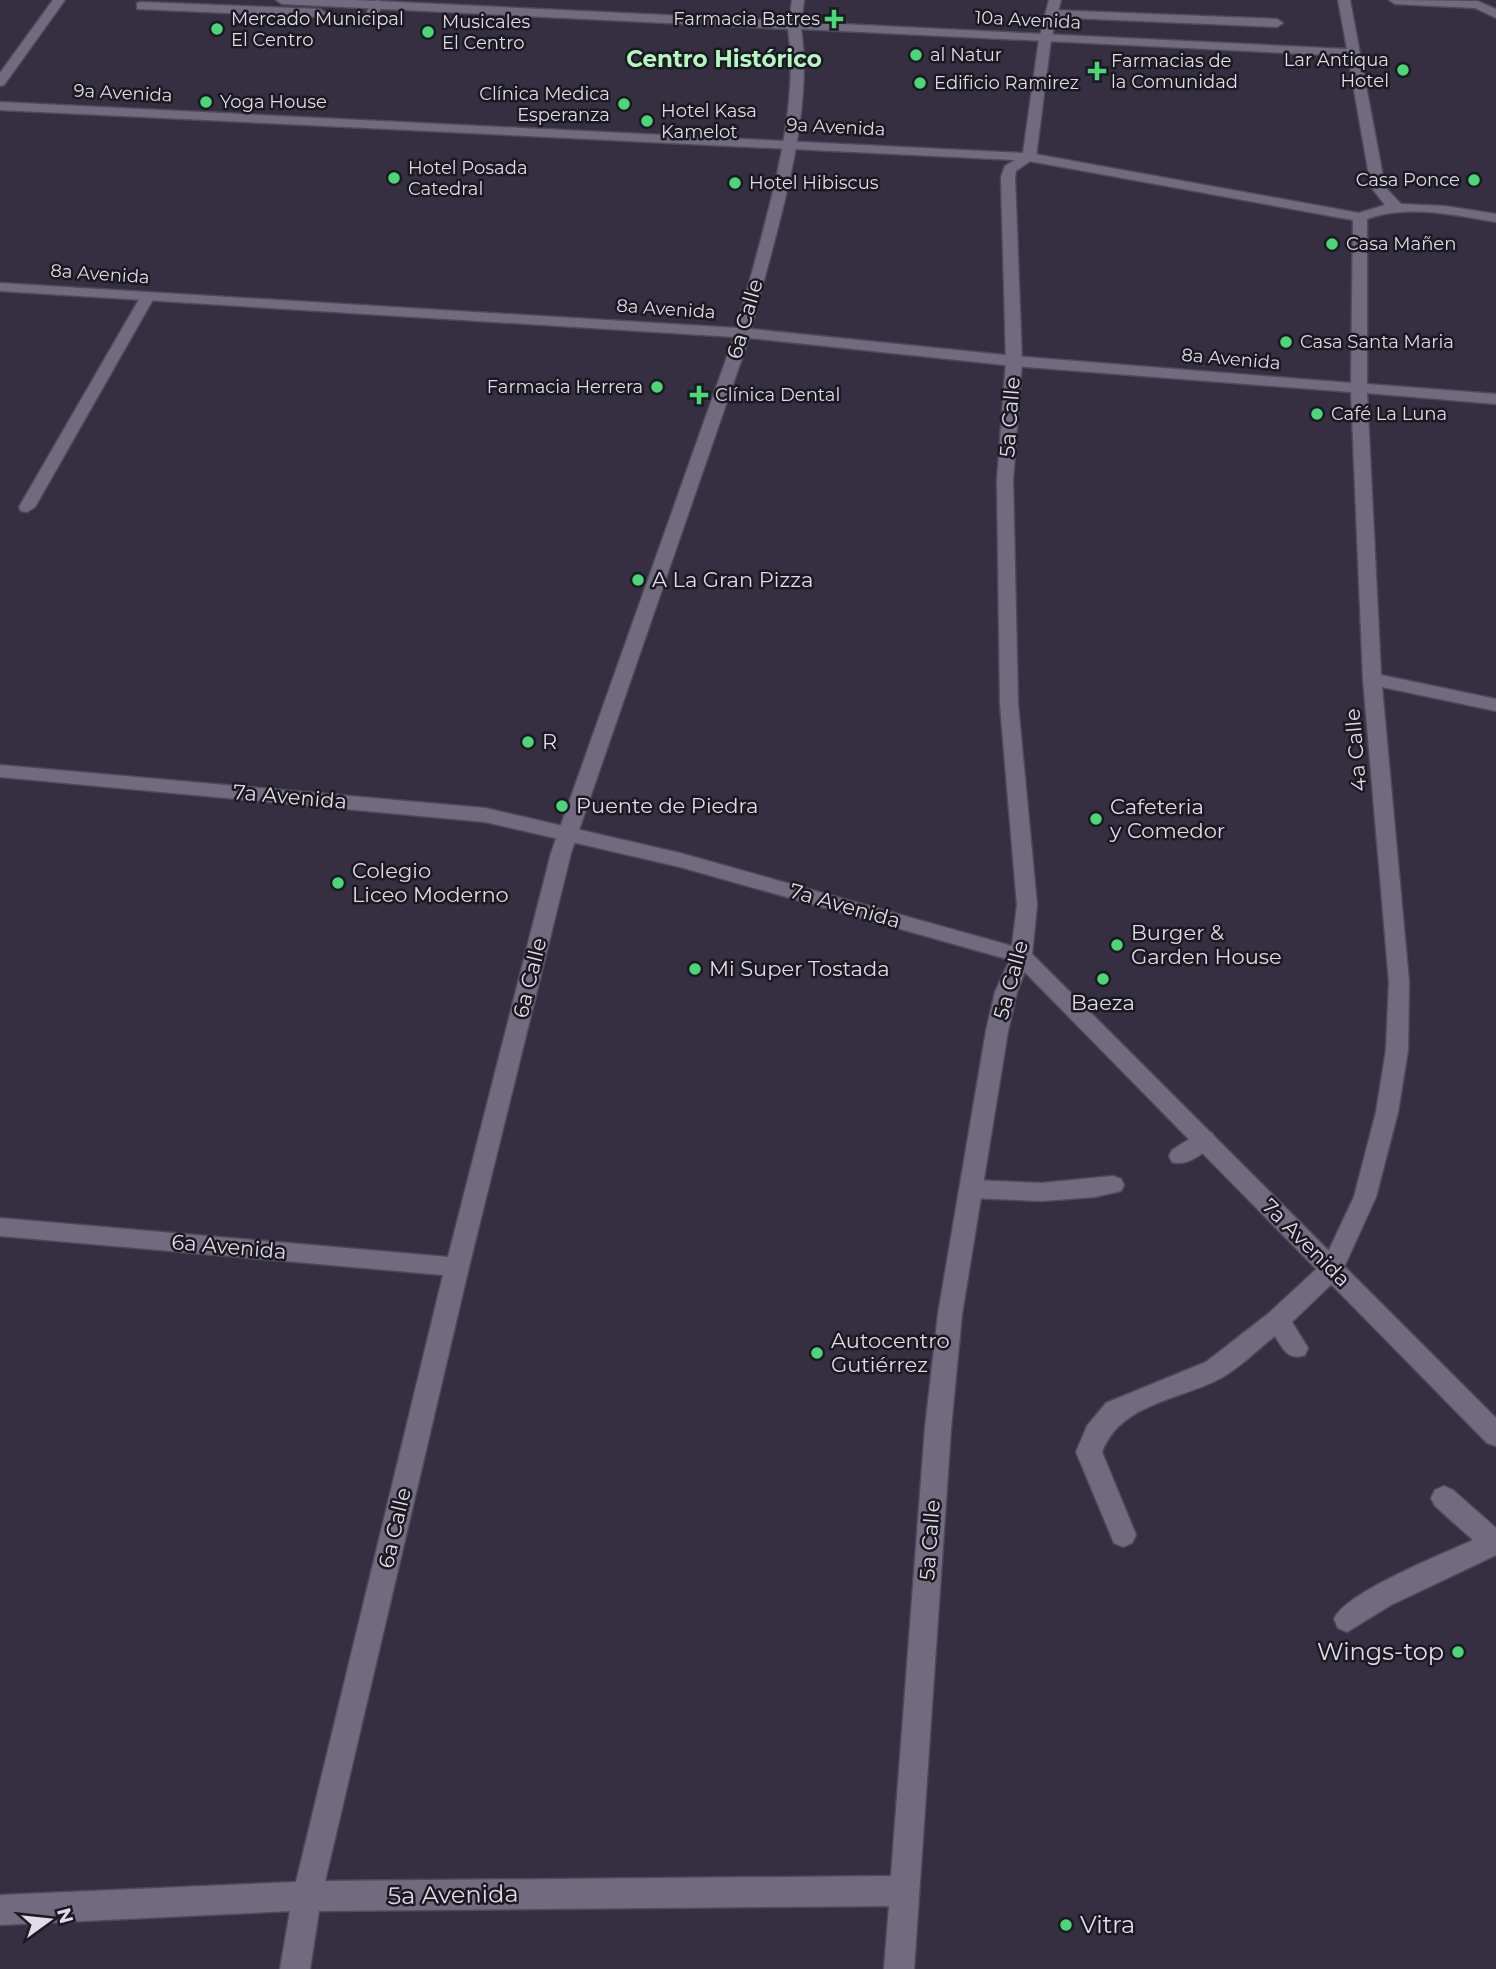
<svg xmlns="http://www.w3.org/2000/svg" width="1496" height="1969" font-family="Montserrat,sans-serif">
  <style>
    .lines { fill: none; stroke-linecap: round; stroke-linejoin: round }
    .lane-casing { stroke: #4f4a59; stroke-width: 3 }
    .street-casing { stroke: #4f4a59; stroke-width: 3 }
    .secondary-casing { stroke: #4f4a59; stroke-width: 3 }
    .lane { fill: #726b80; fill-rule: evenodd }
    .street { fill: #726b80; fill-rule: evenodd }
    .secondary { fill: #726b80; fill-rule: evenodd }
    .poi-dot { fill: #4bd677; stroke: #1b1921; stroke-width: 2.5 }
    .labels { text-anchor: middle; stroke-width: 5; stroke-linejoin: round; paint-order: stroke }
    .far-poi-label { font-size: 18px; fill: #dfdbe7; stroke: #1b1921; text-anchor: start }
    .far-street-label { font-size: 18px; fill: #dfdbe7; stroke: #1b1921 }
    .street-label { font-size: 21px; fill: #dfdbe7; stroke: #1b1921 }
    .poi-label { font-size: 21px; fill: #dfdbe7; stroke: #1b1921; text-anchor: start }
    .far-district-label { font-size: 23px; font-weight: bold; fill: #b4f7c1; stroke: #1b1921 }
    .near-poi-label { font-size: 24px; fill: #dfdbe7; stroke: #1b1921; text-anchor: end }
    .near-street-label { font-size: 24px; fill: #dfdbe7; stroke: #1b1921 }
  </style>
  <rect width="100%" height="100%" fill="#352f41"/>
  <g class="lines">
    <defs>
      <g id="lane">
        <polygon points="378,0 384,4 374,19 364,22 362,19 374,1"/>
        <polygon points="141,2 320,9 326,13 320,17 137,9 137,3"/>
        <polygon points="1051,10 1277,19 1283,23 1277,27 1047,17 1045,14"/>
        <polygon points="148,292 155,296 35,507 27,512 21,511 19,507 141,296"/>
        <path d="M1204,1130L1212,1133L1215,1139C1208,1152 1187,1167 1172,1162L1169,1156L1172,1150Z"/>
        <polygon points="1113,1176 1121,1179 1124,1185 1121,1191 1095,1197 1042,1201 971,1198 963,1195 960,1189 963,1183 971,1180 1042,1183"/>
        <path d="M1332,1259L1340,1262L1344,1269L1340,1276L1292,1322L1308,1348L1305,1355C1288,1361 1283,1349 1275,1336C1258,1349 1242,1366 1223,1377C1182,1400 1121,1402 1102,1452L1136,1535L1132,1543L1123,1547L1114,1543L1076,1452L1087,1426L1106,1403L1206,1362L1269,1313L1324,1262Z"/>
        <path d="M1444,1486L1453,1490L1496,1528V1555L1391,1605L1347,1632L1338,1628L1334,1619C1346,1592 1443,1554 1473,1540L1435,1506L1431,1498L1435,1490Z"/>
      </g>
      <g id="street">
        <polygon points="53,0 65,0 4,85 0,86 0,73"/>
        <path d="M276,0H355L789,21L792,0H804L801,22L1347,49L1338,0H1350L1385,187L1401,204L1445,206L1496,214V222C1454,215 1408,204 1367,219V384L1496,394V404L1367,393L1381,675L1496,699V711L1382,687L1409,982L1408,1050L1398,1112L1376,1197L1340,1276L1332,1279L1324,1276L1320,1269L1354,1197L1376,1112L1386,1050L1389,982L1363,679L1351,392L1014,366L749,338L571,853L469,1267L325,1881L891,1876L925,1428L938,1314L986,1031L995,992L1014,951L1021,949L1028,951L1031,956L1017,992L1008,1031L962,1314L951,1428L914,1969H884L889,1906L319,1911L310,1969H280L290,1911L0,1925V1895L296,1882L443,1275L0,1236V1218L448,1257L551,853L734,337L0,291V283L737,328C759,240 802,118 788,29L282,4ZM801,29L1348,56L1371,187L1385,205L1359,213L1029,153L1022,157L1029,161L1353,220L1351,383L1014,356L751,329C773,242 815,118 801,29Z"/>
        <polygon points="1389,0 1477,1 1496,9 1496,18 1475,8 1395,4"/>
      </g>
      <polygon id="secondary" points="1049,0 1061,0 1051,39 1036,157 1016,171 1015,177 1022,361 1013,480 1018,704 1037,905 1032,954 1496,1418 1496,1446 1487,1443 1014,961 680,867 485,822 0,777 0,765 485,808 680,853 1012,946 1017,905 1000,704 997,480 1006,361 1001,177 1005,166 1015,160 0,110 0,102 1023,153 1039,39"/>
    </defs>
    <use href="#lane" class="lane-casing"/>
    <use href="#street" class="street-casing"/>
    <use href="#secondary" class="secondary-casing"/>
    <use href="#lane" class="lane"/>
    <use href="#street" class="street"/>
    <use href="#secondary" class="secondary"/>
  </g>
  <g class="poi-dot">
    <path d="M830.5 8.5h7v7h7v7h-7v7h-7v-7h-7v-7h7z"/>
    <circle cx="217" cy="29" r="7"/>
    <circle cx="428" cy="32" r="7"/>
    <circle cx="916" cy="55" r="7"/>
    <circle cx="1403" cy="70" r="7"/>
    <path d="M1093.5 60.5h7v7h7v7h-7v7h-7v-7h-7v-7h7z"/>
    <circle cx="920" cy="83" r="7"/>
    <circle cx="206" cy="102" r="7"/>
    <circle cx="624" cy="104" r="7"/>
    <circle cx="647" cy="121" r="7"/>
    <circle cx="394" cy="178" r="7"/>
    <circle cx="1474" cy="180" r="7"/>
    <circle cx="735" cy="183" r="7"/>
    <circle cx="1332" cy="244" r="7"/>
    <circle cx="1286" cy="342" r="7"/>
    <circle cx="657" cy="387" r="7"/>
    <path d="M695.5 384.5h7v7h7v7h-7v7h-7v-7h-7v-7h7z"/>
    <circle cx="1317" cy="414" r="7"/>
    <circle cx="638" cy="580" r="7"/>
    <circle cx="528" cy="742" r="7"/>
    <circle cx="562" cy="806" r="7"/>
    <circle cx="1096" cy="819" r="7"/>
    <circle cx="338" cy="883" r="7"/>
    <circle cx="1117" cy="945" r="7"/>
    <circle cx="695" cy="969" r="7"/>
    <circle cx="1103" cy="979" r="7"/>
    <circle cx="817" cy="1353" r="7"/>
    <circle cx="1458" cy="1652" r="7"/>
    <circle cx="1066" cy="1925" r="7"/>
  </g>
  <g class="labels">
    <g class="far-poi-label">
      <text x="231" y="25">Mercado Municipal<tspan x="231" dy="21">El Centro</tspan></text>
      <text x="820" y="25" text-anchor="end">Farmacia Batres</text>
      <text x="442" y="28">Musicales<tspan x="442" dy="21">El Centro</tspan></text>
      <text x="930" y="61">al Natur</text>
      <text x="1389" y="66" text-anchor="end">Lar Antiqua<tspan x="1389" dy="21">Hotel</tspan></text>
      <text x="1111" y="67">Farmacias de<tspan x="1111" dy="21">la Comunidad</tspan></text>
      <text x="934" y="89">Edificio Ramirez</text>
      <text x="610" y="100" text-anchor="end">Clínica Medica<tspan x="610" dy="21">Esperanza</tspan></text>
      <text x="220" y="108">Yoga House</text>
      <text x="661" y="117">Hotel Kasa<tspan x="661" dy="21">Kamelot</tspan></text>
      <text x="408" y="174">Hotel Posada<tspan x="408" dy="21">Catedral</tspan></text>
      <text x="1460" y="186" text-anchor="end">Casa Ponce</text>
      <text x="749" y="189">Hotel Hibiscus</text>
      <text x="1346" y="250">Casa Mañen</text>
      <text x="1300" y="348">Casa Santa Maria</text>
      <text x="643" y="393" text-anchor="end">Farmacia Herrera</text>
      <text x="715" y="401">Clínica Dental</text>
      <text x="1331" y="420">Café La Luna</text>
    </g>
    <g class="far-street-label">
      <text transform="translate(1028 20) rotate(3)" y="6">10a Avenida</text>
      <text transform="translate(123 93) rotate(3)" y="6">9a Avenida</text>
      <text transform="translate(836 127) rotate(3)" y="6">9a Avenida</text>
      <text transform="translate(100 274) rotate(4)" y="6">8a Avenida</text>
      <text transform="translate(666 309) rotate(4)" y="6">8a Avenida</text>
      <text transform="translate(1231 359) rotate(5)" y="6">8a Avenida</text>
    </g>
    <g class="street-label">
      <text transform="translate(745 319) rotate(-74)" y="7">6a Calle</text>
      <text transform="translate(1010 417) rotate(-86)" y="7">5a Calle</text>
      <text transform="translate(1356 750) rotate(-95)" y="7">4a Calle</text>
      <text transform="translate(290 797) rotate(5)" y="7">7a Avenida</text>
      <text transform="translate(845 906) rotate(16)" y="7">7a Avenida</text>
      <text transform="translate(530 978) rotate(-76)" y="7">6a Calle</text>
      <text transform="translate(1011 980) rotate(-75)" y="7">5a Calle</text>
      <text transform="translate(1306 1243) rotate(45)" y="7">7a Avenida</text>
      <text transform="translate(229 1247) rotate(5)" y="7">6a Avenida</text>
      <text transform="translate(395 1528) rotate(-77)" y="7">6a Calle</text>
      <text transform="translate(930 1540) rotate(-86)" y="7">5a Calle</text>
    </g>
    <g class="poi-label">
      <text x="652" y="587">A La Gran Pizza</text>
      <text x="542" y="749">R</text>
      <text x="576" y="813">Puente de Piedra</text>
      <text x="1110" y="814">Cafeteria<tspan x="1110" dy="24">y Comedor</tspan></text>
      <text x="352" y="878">Colegio<tspan x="352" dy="24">Liceo Moderno</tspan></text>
      <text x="1131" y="940">Burger &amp;<tspan x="1131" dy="24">Garden House</tspan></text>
      <text x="709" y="976">Mi Super Tostada</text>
      <text x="1103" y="1010" text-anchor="middle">Baeza</text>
      <text x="831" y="1348">Autocentro<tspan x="831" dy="24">Gutiérrez</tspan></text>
    </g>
    <g class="far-district-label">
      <text x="724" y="67">Centro Histórico</text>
    </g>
    <g class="near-poi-label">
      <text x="1444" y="1660">Wings-top</text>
      <text x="1080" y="1933" text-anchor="start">Vitra</text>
    </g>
    <g class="near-street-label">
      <text transform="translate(453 1895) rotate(-1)" y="8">5a Avenida</text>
    </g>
  </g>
  <g transform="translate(49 1920) rotate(75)" stroke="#1b1921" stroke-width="5" paint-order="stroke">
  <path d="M0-5L12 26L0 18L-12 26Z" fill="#dfdbe7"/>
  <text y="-10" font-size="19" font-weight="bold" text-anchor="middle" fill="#dfdbe7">N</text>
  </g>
</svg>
